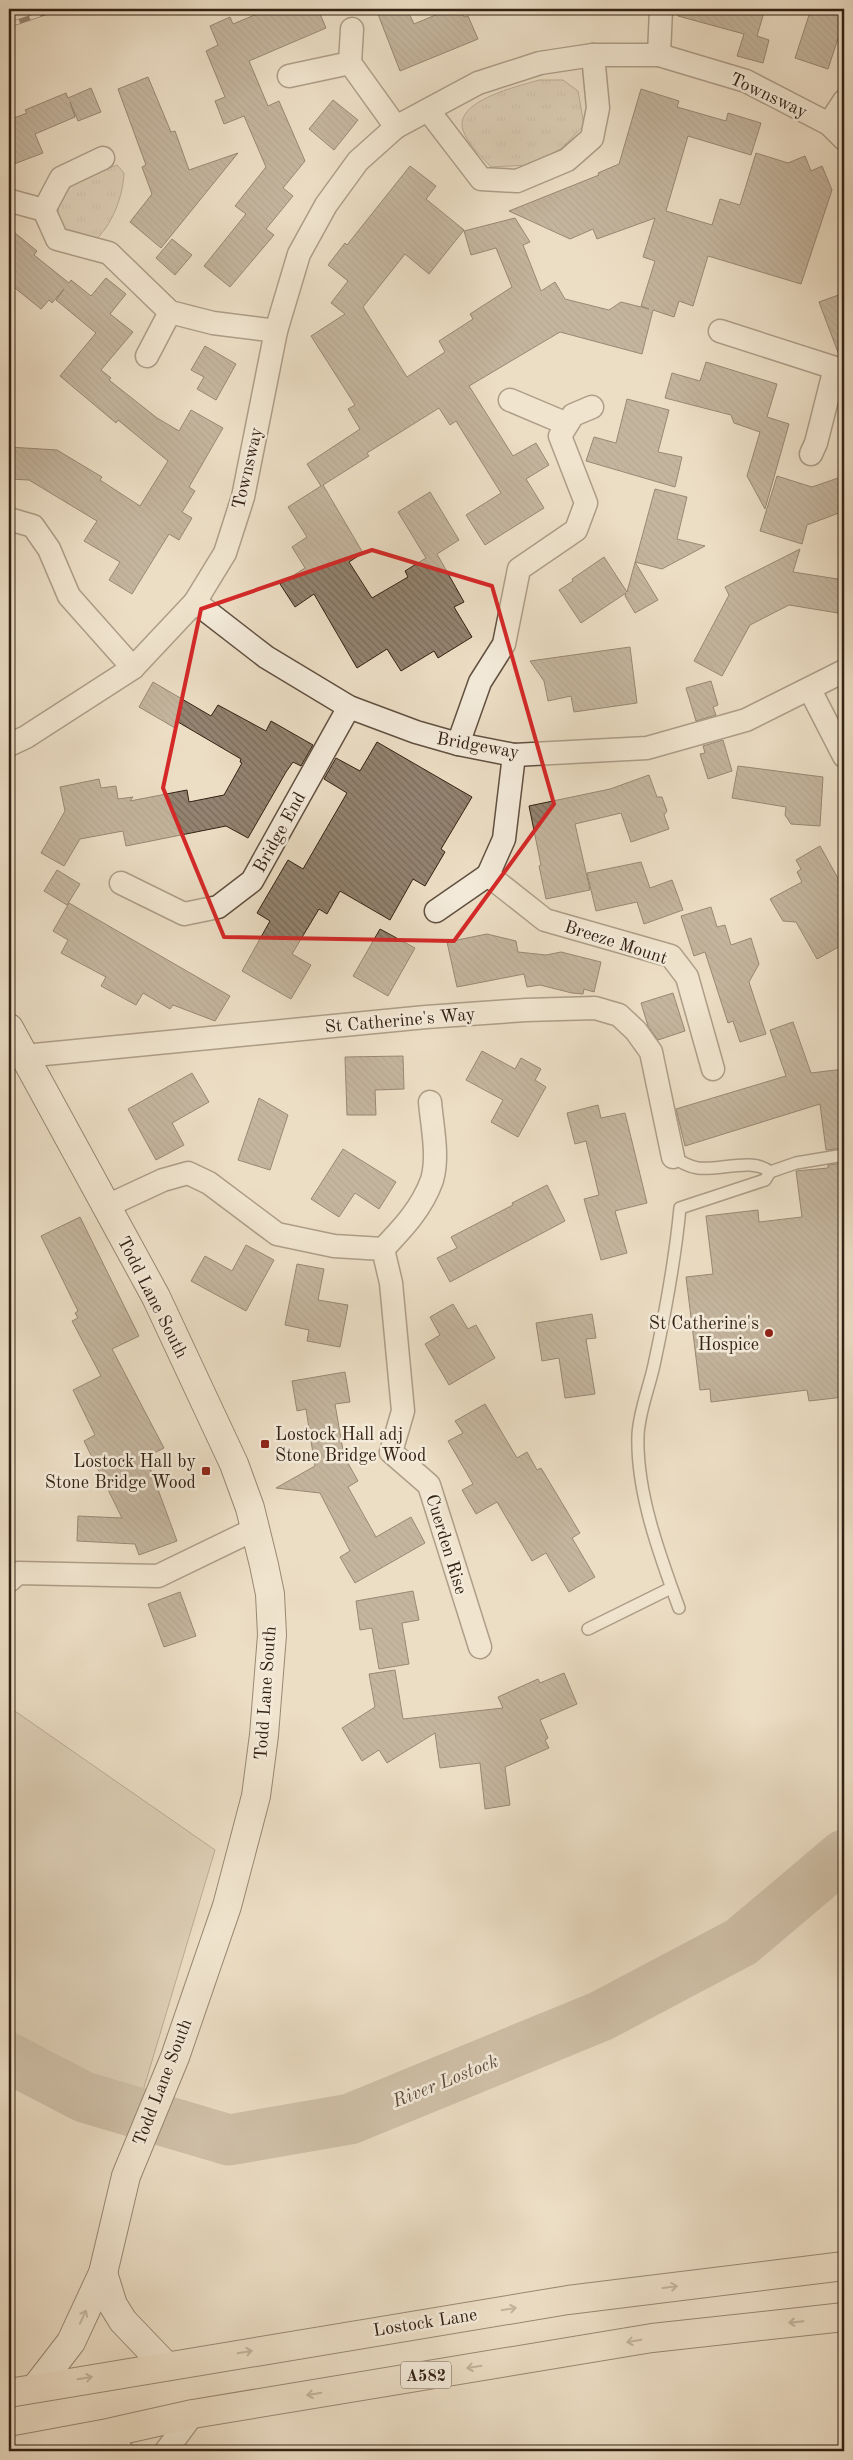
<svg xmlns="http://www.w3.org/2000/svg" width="853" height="2460" font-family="'Old Standard TT',serif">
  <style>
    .grass { fill: url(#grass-tufts); stroke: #80705d }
    .green { fill: #cdbea7; stroke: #80705d }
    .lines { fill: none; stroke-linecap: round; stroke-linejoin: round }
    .river { stroke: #ad9e88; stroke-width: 51 }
    .building { fill: url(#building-back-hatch); stroke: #332113 }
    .lane-casing { stroke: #615040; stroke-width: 14 }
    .street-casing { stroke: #615040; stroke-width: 25 }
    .secondary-casing { stroke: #332113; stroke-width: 30 }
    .highway-casing { stroke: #332113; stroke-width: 30 }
    .lane { stroke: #f3ead9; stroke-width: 11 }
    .street { stroke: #f3ead9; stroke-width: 22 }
    .secondary { stroke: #f3ead9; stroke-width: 28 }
    .highway { stroke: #ecdec5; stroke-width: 28 }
    .rail-casing { stroke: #332113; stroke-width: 5.5 }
    .rail { stroke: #f3ead9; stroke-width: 4; stroke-dasharray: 11; stroke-linecap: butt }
    .oneway { stroke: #90806c }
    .oneway2 { stroke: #9d9080 }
    .marked { fill: none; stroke: #d62828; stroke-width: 4; stroke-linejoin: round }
    .poi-dot { fill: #8f2418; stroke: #f3ead9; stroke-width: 2 }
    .labels { text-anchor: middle; stroke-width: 5; stroke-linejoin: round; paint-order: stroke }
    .shield { fill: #f3ead9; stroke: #6d5d4e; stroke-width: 1 }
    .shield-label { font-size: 16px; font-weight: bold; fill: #332113 }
    .street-label { font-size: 18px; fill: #332113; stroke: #f3ead9 }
    .poi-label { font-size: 18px; fill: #332113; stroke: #f3ead9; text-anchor: end }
    .water-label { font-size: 19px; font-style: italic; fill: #5e4d3c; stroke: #f3ead9 }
  </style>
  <defs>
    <pattern id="grass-tufts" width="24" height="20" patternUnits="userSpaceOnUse" patternTransform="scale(1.25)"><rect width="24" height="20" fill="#cdbea7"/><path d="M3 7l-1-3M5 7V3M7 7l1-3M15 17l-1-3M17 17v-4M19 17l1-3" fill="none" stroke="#b0a38f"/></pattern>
    <pattern id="building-back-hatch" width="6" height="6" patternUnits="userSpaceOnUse" patternTransform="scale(1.25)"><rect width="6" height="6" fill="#938370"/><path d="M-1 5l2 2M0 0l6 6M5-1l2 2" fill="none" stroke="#796b5b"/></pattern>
  </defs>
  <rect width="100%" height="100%" fill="#ecdec5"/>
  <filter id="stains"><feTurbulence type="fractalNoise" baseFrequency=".004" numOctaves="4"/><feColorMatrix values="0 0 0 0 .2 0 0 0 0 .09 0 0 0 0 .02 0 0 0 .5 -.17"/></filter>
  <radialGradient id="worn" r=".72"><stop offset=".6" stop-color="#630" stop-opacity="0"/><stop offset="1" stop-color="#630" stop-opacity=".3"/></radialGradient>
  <g class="grass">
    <path d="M539,80H563L578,91L584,125L562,148L530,165L491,167C481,156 468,145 463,130C453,101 519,86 539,80Z"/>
    <path d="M117,165L124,173C123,197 112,226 93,242C59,237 53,221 62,190L83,178Z"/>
  </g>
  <polygon class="green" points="9,1707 215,1850 140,2101 38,2063 9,2047"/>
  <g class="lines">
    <polyline class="river" points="9,2058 84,2097 229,2140 350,2119 601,2016 741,1942 844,1855"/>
  </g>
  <g class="building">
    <polygon points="269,9 318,9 326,28 249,61 268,106 279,101 305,161 283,188 293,196 266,229 274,235 230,287 204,266 246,214 235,206 266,167 244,116 224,124 215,101 225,97 206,51 218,45 210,26 230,17 233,24"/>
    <polygon points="376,9 407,9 414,24 450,9 460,9 464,17 468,16 478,39 400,71"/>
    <polygon points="679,9 765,9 757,36 769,40 763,63 737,56 744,34 678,16"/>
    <polygon points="811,9 844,9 844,20 828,69 795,58"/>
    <polygon points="148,77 171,132 175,131 189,170 238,153 161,248 130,222 152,194 142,167 146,165 118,89"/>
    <polygon points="91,88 101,112 78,121 70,102 75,117 35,134 43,153 9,166 9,120 27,113 25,110 66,93 68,98"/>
    <polygon points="641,89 679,101 677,107 726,121 728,113 761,123 751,155 688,136 666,211 712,225 720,199 740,205 756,153 788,163 805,156 811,171 822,166 832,190 801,284 708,256 693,306 679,301 674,317 653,310 642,354 560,332 469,386 513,456 536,443 549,465 526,479 544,508 485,545 466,515 501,493 456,421 450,425 439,408 367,453 369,456 323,485 363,553 349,562 372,598 408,577 405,571 426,558 398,512 430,492 459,540 437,554 464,602 454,607 472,637 438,658 434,651 401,671 387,649 357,668 314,594 295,607 280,584 305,568 292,547 307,537 288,507 321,486 307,464 360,429 348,409 355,405 311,336 345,314 331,303 348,281 328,265 345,243 347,245 410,166 436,186 426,199 464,230 429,274 405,254 363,307 407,377 445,352 439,341 473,319 470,314 512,287 496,248 471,255 464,231 515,218 530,242 523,245 541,291 555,282 565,299 609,310 621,302 649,309 641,306 655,261 643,257 655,218 597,239 593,229 570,239 509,211 599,175 598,173 619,164"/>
    <polygon points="333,100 358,120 334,150 309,129"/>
    <polygon points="9,228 37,251 34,255 69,283 71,280 91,296 106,278 126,294 110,314 133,332 101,370 111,378 109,380 157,418 179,431 191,410 223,428 189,487 195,491 182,512 192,518 179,540 169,534 132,594 109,580 120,562 84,541 97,521 29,480 9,479 9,447 57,450 102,477 100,480 140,506 168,461 118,420 116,423 60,376 96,333 56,300 64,289 52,303 49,300 41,309 10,284 9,285"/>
    <polygon points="172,239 192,255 175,275 156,258"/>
    <polygon points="844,293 844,355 839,355 819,302"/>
    <polygon points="205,346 236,364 216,400 197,389 204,377 191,370"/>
    <polygon points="706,362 777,384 767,417 789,424 765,509 747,476 760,432 734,423 731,415 665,398 672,373 700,381"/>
    <polygon points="627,399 669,410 658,452 682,457 675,487 586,461 594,437 616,443"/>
    <polygon points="777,476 812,487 844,476 844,511 807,525 802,544 760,531"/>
    <polygon points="655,489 687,497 677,539 705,546 662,569 635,562 658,600 635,613 625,596 626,593 581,623 559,590 573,581 572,579 604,557 627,592"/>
    <polygon points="800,549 793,572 844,580 844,614 789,605 750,625 722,676 694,661 729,595 725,587"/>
    <polygon points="630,647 637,703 574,712 571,696 548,701 544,681 530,661"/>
    <polygon points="711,681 718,705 713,707 716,715 696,721 686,688"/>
    <polygon points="153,682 211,716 218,705 266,731 271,721 313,745 301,766 293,762 286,772 248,838 226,826 126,846 123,831 80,839 64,866 41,853 65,811 60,787 99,779 101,788 116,786 118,799 133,797 130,801 187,790 189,802 224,795 242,763 240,762 241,759 178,722 175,728 139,707"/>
    <polygon points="723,740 732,771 708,779 700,754 705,753 703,746"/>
    <polygon points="377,742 472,797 441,849 445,852 425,886 413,879 390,920 340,891 327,914 319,909 292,954 311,965 291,999 242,971 270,921 257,913 288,860 303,869 347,793 324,779 336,758 360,771"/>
    <polygon points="738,766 823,777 820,826 791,824 785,815 786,807 732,798"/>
    <polygon points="649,775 657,797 662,797 667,811 664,815 669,829 631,842 621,813 575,824 590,890 546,899 539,866 541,865 529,806 610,789"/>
    <polygon points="820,846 844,889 844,944 817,959 796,922 783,921 770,899 802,882 797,872 801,869 796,860"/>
    <polygon points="641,862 650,888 672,880 683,910 644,924 637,902 596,911 587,873"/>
    <polygon points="57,870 80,884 67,905 44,891"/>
    <polygon points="69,903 230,996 215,1021 173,1005 170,1009 143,993 136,1005 101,986 106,977 61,953 68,940 53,931"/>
    <polygon points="711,907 717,927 725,925 731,945 751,938 759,964 749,982 766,1034 740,1042 733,1021 728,1023 705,952 694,956 681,916"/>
    <polygon points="380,929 415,948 388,996 353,976"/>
    <polygon points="487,934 516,941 518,952 546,955 561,952 601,962 594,992 584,989 583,994 572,993 540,985 527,987 524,974 457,987 447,942"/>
    <polygon points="673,993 685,1031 658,1040 648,1026 641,1003"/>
    <polygon points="793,1022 811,1073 844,1069 844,1148 826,1150 820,1104 685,1146 676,1109 786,1076 770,1030"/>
    <polygon points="482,1051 515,1069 521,1058 541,1069 535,1080 546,1087 518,1137 491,1122 503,1100 466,1080"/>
    <polygon points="403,1056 404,1089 375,1090 376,1115 347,1115 345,1057"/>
    <polygon points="192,1073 209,1102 172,1123 184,1145 156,1160 128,1109"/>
    <polygon points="259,1098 288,1115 270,1170 238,1160"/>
    <polygon points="598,1105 601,1118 625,1113 647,1203 615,1211 627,1253 601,1260 584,1199 599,1195 586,1141 575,1144 567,1113"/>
    <polygon points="343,1149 396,1182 379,1209 355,1193 339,1217 311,1199"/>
    <polygon points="844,1163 844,1397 809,1401 807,1390 711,1402 710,1389 700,1390 686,1277 713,1274 706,1216 758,1210 759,1222 802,1217 796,1171 828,1168 828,1165"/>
    <polygon points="547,1185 565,1221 450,1282 437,1258 457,1248 451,1237 513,1205 512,1203"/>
    <polygon points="80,1217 139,1336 112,1349 164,1448 146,1457 177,1541 139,1555 135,1544 77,1541 78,1516 122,1518 84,1441 95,1435 73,1390 101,1376 72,1321 78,1318 75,1313 78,1311 41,1236"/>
    <polygon points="246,1245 274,1260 246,1311 191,1281 205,1256 232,1271"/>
    <polygon points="297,1264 324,1269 318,1300 348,1305 340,1347 307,1341 309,1330 285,1325"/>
    <polygon points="453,1304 468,1329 476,1325 495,1358 449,1385 425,1344 440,1335 430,1317"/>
    <polygon points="592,1314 596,1338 586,1339 595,1394 565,1398 559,1358 542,1361 536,1323"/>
    <polygon points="345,1372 350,1402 335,1404 344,1456 358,1481 348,1487 376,1537 411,1517 425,1543 355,1583 340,1557 350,1551 320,1493 276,1488 315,1466 306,1409 297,1411 292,1381"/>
    <polygon points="485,1404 517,1458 527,1452 537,1470 541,1468 580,1533 572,1538 595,1577 569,1592 546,1553 532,1561 497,1502 476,1514 462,1490 473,1484 448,1441 463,1433 455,1421"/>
    <polygon points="413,1591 419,1620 402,1623 409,1664 379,1669 372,1628 360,1630 356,1601"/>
    <polygon points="180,1592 196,1636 164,1647 148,1604"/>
    <polygon points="395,1670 403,1719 503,1708 498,1697 538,1679 540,1683 564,1673 577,1704 540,1720 548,1738 545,1740 549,1748 505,1767 510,1805 485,1809 480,1763 440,1768 435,1733 387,1763 379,1750 362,1761 342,1728 375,1707 369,1674"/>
  </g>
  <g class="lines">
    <defs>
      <g id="lane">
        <path d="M673,1157C681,1162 689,1167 698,1168C719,1171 753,1157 770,1172L765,1180L680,1208C675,1260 665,1314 654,1365C649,1388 639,1412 638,1435C636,1492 660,1556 679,1608"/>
        <polyline points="770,1172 796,1163 844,1155"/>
        <polyline points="588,1629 671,1588"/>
      </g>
      <g id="street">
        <polyline points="659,55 661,9"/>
        <polyline points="350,63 396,127"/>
        <polyline points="289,76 350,63 352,29"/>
        <polyline points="428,110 481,179 517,181 567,160 592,138 598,108 593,55"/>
        <polyline points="829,124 844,101"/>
        <polyline points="103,158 61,178 44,210 57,239 109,253 170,312 213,323 276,331"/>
        <polyline points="11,201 44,210"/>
        <polyline points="720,331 835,368 844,368"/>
        <polyline points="147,356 170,312"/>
        <polyline points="510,400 567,424"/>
        <polyline points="811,454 816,443 835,368"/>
        <polyline points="9,519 33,526 49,549 69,596 133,668"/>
        <polyline points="195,602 266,657 349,707 416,732 458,744 514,755 647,748 746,720 844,671"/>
        <polyline points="810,690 844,756"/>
        <polyline points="458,744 480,682 504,644 519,569 576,530 586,503 560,436 573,415 592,407"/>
        <polyline points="9,745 26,737 133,668 195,602 225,553 243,497 276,331 299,254 326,205 358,161 396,127 478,83 540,63 593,55 659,55 746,81 829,124 844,139"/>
        <polyline points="514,755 504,839 488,875 545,920 671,956 687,977 713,1069"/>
        <polyline points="121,883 184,914 218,907 252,881 349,707"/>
        <polyline points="436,911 488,875"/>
        <polyline points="24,1056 426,1017 526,1010 595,1008 619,1015 636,1031 651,1052 673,1157"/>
        <polyline points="107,1206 163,1180 188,1173 209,1183 277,1234 334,1246 383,1249 391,1283 403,1411 391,1452 429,1485 480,1647"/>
        <path d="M383,1249C403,1228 422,1208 432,1180C439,1156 432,1126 430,1102"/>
        <polyline points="9,1581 18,1573 158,1576 255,1529"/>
        <polyline points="108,2433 122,2451"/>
        <polyline points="166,2451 193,2414"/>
      </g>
      <g id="secondary">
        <polyline points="9,1028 156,1297 234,1464 250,1508 264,1565 270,1594 272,1635 264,1735 256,1796 227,1906 175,2057 126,2176 103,2273 71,2342 37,2386"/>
        <polyline points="103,2273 113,2305 123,2321 165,2365"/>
      </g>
      <g id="highway">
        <polyline points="9,2393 568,2300 844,2266"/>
        <polyline points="11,2451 108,2433 193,2414 652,2338 844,2317"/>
      </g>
    </defs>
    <use href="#lane" class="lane-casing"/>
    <use href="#street" class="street-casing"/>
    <use href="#secondary" class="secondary-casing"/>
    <use href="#highway" class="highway-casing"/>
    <use href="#lane" class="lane"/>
    <use href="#street" class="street"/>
    <use href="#secondary" class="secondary"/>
    <use href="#highway" class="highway"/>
    <defs>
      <g id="rail">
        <polyline points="9,10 13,9"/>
        <polyline points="9,25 56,9"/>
      </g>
    </defs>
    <use href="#rail" class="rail-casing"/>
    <use href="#rail" class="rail"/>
  </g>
  <defs><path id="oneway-shaft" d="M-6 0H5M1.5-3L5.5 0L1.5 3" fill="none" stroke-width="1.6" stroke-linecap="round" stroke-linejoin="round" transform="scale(1.25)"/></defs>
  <g class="oneway">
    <use href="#oneway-shaft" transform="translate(670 2287) rotate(-7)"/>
    <use href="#oneway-shaft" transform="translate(509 2309) rotate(-9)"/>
    <use href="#oneway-shaft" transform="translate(796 2322) rotate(174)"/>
    <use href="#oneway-shaft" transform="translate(634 2341) rotate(171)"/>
    <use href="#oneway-shaft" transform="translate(245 2352) rotate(-10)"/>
    <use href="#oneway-shaft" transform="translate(474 2367) rotate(171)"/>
    <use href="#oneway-shaft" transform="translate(85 2378) rotate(-9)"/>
    <use href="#oneway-shaft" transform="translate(314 2394) rotate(171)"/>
  </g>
  <use class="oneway2" href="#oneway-shaft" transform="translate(83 2317) rotate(-65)"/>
  <path d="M0 0H853V2460H0ZM372,550L492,586L554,804L454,941L224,937L163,788L201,609Z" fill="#ecdec5" fill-opacity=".55" fill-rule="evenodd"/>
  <path class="marked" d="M372,550L492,586L554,804L454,941L224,937L163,788L201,609Z"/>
  <g class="poi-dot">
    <circle cx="769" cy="1333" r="5"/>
    <rect x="260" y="1439" width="10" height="10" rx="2.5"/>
    <rect x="201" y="1466" width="10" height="10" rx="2.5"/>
  </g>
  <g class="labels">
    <rect class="shield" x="401" y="2361.5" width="50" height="27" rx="4"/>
    <g class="shield-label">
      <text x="426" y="2381">A582</text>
    </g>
    <g class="street-label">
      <text transform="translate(769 95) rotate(25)" y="6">Townsway</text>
      <text transform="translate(247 468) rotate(-77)" y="6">Townsway</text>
      <text transform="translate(478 745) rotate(10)" y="6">Bridgeway</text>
      <text transform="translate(279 832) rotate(-61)" y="6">Bridge End</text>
      <text transform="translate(616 942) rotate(18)" y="6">Breeze Mount</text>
      <text transform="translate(400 1020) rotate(-5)" y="6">St Catherine's Way</text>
      <text transform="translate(153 1297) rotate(63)" y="6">Todd Lane South</text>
      <text transform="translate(447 1544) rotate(73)" y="6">Cuerden Rise</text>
      <text transform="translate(265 1693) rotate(-86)" y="6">Todd Lane South</text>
      <text transform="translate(162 2082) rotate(-69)" y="6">Todd Lane South</text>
      <text transform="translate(425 2322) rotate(-9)" y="6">Lostock Lane</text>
    </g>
    <g class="poi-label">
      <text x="759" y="1329">St Catherine's<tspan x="759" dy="21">Hospice</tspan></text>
      <text x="275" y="1440" text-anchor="start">Lostock Hall adj<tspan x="275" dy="21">Stone Bridge Wood</tspan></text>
      <text x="196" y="1467">Lostock Hall by<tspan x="196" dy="21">Stone Bridge Wood</tspan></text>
    </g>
    <g class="water-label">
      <text transform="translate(445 2080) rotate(-22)" y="7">River Lostock</text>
    </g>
  </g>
  <rect width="853" height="2460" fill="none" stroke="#ecdec5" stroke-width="30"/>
  <rect x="10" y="10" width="833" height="2440" fill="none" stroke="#332113" stroke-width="2.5"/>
  <rect x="15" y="15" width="823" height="2430" fill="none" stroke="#332113"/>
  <rect width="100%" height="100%" filter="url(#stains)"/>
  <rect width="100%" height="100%" fill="url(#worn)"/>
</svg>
